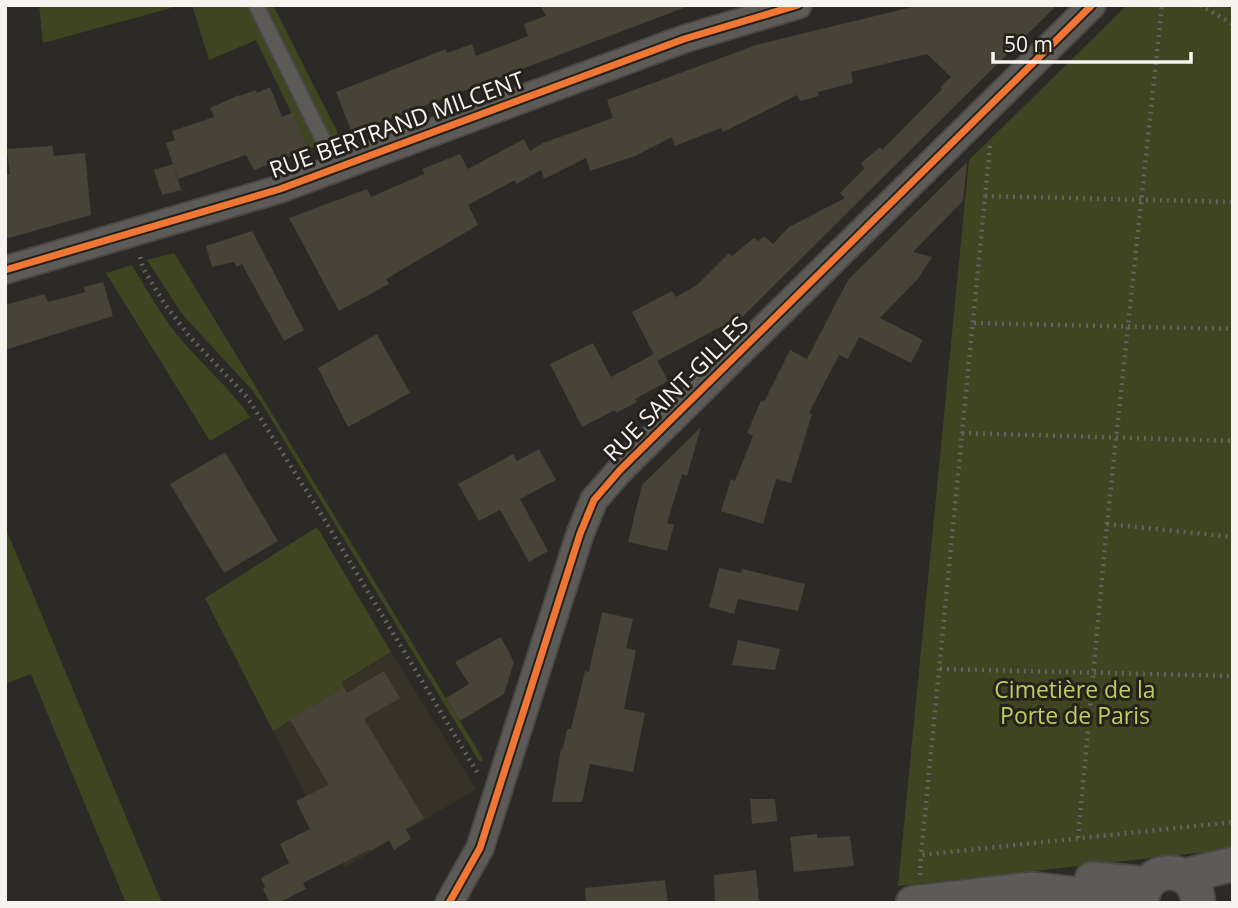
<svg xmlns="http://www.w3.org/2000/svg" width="1238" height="908" font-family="'Open Sans',sans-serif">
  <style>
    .built { fill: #363326 }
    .green { fill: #404521 }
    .building { fill: #474337 }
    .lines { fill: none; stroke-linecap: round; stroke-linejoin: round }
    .service-casing { stroke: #494845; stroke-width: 18 }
    .minor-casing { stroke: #494845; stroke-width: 30 }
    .tertiary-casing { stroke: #494845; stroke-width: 37 }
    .path { stroke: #636260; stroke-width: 4.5; stroke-dasharray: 2 5; stroke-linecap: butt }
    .service { stroke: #5c5b58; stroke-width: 14 }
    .minor { stroke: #5c5b58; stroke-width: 26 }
    .tertiary { stroke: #5c5b58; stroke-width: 33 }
    .cycleway-casing { stroke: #24221a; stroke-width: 11 }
    .cycleway { stroke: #f07635; stroke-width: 7 }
    .labels { text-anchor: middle; stroke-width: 6; stroke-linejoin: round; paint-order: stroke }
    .street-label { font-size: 23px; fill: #f6f4ef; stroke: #24221a }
    .park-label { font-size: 23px; fill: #bbcc62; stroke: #24221a }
  </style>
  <rect width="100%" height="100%" fill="#2c2a26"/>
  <polygon class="built" points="391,652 476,789 344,868 273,731 344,687 342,683"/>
  <g class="green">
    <polygon points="39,5 182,5 43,43"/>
    <polygon points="192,5 273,5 340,137 309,149 256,40 209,60"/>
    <polygon points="1127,5 1233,5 1233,849 898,886 969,160"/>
    <polygon points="174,253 483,759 482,761 479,761 262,404 252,390 182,314 147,260"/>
    <path d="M132,265C148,292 164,320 184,343C206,368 231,390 250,417L210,441L106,273Z"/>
    <polygon points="5,527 162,903 126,903 31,674 5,684"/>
    <polygon points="317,527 391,652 342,682 344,687 273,731 205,598"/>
  </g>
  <g class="building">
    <polygon points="540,5 686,5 686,7 352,133 336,92 446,49 447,53 472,44 476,56 528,36 524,24 546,16"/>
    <polygon points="920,5 1057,5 727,332 724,325 657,361 632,312 672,291 676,297 697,285 729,253 732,256 754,238 759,241 764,236 773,244 789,227 845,198 840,193 864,169 861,163 880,147 882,150 942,89 940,87 951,77 927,54 851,72 853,83 818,92 819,96 800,101 797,95 723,132 721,128 675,146 672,137 635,156 590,171 586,158 544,179 541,170 516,184 515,180 468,205 478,225 386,279 389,284 339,311 289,218 367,189 371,197 424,174 422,169 460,154 468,169 524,139 530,151 543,143 613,118 607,100 756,45"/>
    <polygon points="270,87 282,117 292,113 309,149 254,170 246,155 178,179 166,143 175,140 172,131 214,117 210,108 239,95 239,96 256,90 257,93"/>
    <polygon points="52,146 54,156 85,153 91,215 5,239 5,175 10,174 7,149"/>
    <polygon points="967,162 963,201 913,252 932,257 917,280 880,318 923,340 911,363 859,337 848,359 839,355 809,413 812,414 791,483 776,479 763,524 721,511 731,479 735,481 753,436 747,433 761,401 764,402 790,350 807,359 848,280"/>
    <polygon points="173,164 181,190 162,195 154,170"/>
    <polygon points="252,231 304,330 284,341 242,264 237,267 234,262 212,267 206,246"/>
    <polygon points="103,282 113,316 5,350 5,305 44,294 48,302 85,292 84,287"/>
    <polygon points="377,334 410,393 348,427 318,368"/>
    <polygon points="593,343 611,377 654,354 668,381 635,399 637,402 616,413 615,410 582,427 550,364"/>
    <polygon points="701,427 687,476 682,474 667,523 674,525 667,551 628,542 642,485"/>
    <polygon points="539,449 556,480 520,499 548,551 529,562 500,510 479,521 458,484 513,454 517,461"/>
    <polygon points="225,452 278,541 224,573 170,484"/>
    <polygon points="719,568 741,573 742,569 805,584 798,611 738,599 734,614 709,607"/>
    <polygon points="602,612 633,619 626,648 636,650 624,709 645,713 633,772 590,764 582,802 552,802 561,748 563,749 567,729 571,729 585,671 589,672"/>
    <polygon points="501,637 514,662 504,694 460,721 446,698 469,684 455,662"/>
    <polygon points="738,640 780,649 775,670 732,665"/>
    <polygon points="384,671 400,698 364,719 424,818 406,829 411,839 394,850 389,840 370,851 369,850 303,883 306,889 278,903 270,903 263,889 265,887 261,878 289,863 280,844 310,829 296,801 329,785 290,720 344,687 347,693"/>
    <polygon points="750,799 775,799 777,821 752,824"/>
    <polygon points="817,834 817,838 850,836 854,866 794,872 790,837"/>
    <polygon points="756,870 759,903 715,903 714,875"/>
    <polygon points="665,880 668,903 586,903 585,888"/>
  </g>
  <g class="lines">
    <defs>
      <polyline id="service" points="256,5 337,168"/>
      <g id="minor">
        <polyline points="5,270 280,189 684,39 798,5"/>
        <polyline points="449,903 480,848 580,534 594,500 620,470 1092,5"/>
      </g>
      <g id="tertiary">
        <polyline points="1185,876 1233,864"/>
        <polyline points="1092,879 1147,884"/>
        <polyline points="913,903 1032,889 1099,897 1126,903"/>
        <path d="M1142,903C1143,862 1197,863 1198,903"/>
      </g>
    </defs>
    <use href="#service" class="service-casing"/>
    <use href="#minor" class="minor-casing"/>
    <use href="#tertiary" class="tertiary-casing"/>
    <g class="path">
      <polyline points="1200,5 1233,24"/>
      <polyline points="990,146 921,855 1233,822"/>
      <polyline points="985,196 1233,202"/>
      <polyline points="140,257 143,268 164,303 189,336 247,397 321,514 477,772"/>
      <polyline points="974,323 1233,329"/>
      <polyline points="962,433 1233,441"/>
      <polyline points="1107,524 1233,537"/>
      <polyline points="940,669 1233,676"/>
      <polyline points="1078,838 1107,524 1162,5"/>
      <polyline points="920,875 921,855"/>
    </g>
    <use href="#service" class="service"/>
    <use href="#minor" class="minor"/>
    <use href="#tertiary" class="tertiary"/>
    <defs>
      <g id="cycleway">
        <polyline points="5,270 280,189 684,39 798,5"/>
        <polyline points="449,903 480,848 580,534 594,500 620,470 1092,5"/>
      </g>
    </defs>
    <use href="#cycleway" class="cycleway-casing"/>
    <use href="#cycleway" class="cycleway"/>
  </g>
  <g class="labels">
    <g class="street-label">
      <text transform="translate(397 125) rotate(-20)" y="8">RUE BERTRAND MILCENT</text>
      <text transform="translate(676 389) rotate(-45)" y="8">RUE SAINT-GILLES</text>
    </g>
    <g class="park-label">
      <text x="1075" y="698">Cimetière de la<tspan x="1075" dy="26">Porte de Paris</tspan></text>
    </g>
  </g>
  <rect width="1238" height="908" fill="none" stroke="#f6f4ef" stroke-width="14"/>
  <path d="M993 52v10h198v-10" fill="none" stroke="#f6f4ef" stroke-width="3.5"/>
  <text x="1004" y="52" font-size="21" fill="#f6f4ef" stroke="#24221a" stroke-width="5" paint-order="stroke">50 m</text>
</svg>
